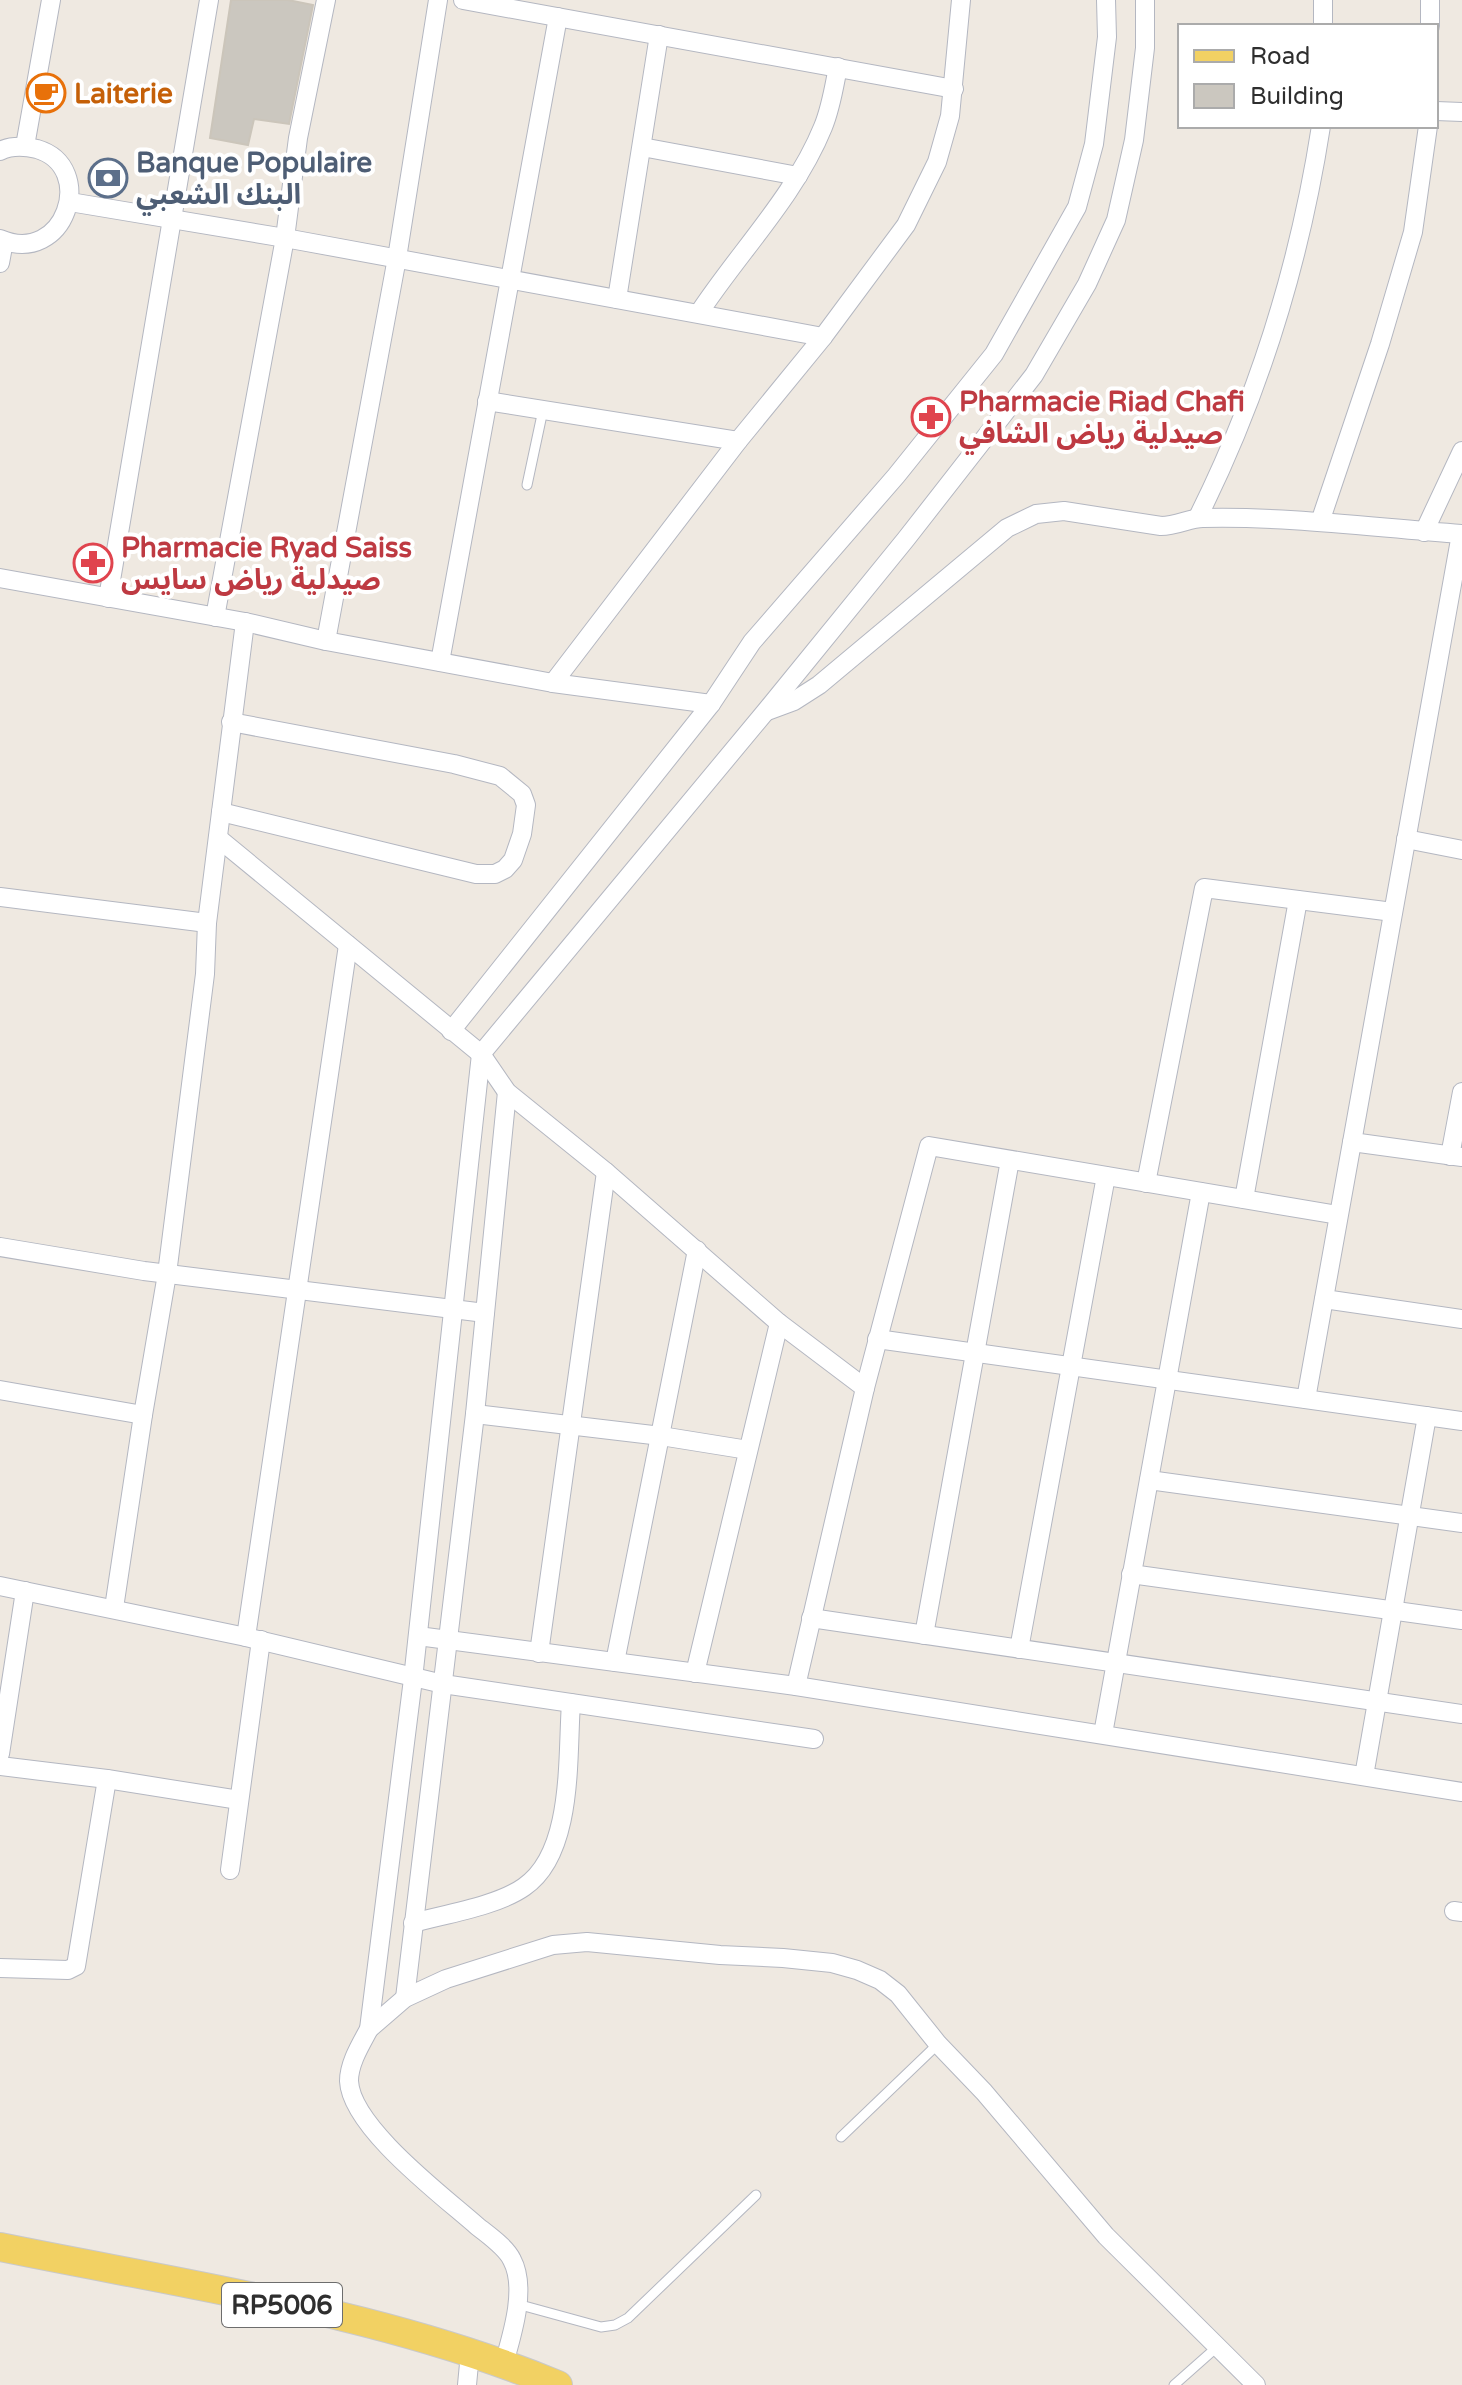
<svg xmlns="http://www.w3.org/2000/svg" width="1462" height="2385" font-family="'Varela Round','Noto Sans Arabic',sans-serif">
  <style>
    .building { fill: #cbc7bf; stroke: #cbc5ba; stroke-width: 2 }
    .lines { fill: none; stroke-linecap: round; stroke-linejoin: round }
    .service-casing { stroke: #b4b7c1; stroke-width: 11 }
    .minor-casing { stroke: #b4b7c1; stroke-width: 20 }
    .primary-casing { stroke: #c9c9c9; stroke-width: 30 }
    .service { stroke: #fff; stroke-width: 9 }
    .minor { stroke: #fff; stroke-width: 18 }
    .primary { stroke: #f2d163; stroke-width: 28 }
    .labels { text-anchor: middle; stroke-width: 8; stroke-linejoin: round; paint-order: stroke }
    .shield { fill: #fff; stroke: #6d6d6d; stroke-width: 2 }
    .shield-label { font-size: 26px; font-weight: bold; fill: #2e2e2e }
    .food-label { font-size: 28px; font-weight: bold; fill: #c56008; stroke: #fff; text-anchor: start }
    .service-label { font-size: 28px; font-weight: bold; fill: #4e5e75; stroke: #fff; text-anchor: start }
    .health-label { font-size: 28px; font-weight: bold; fill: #be3a42; stroke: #fff; text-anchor: start }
  </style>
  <rect width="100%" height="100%" fill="#efe9e1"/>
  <polygon class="building" points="231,0 288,0 313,5 289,124 254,119 248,145 210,138"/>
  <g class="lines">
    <defs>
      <g id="service">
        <polyline points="527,485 543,410"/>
        <polyline points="841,2137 938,2044"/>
        <polyline points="517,2304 601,2327 615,2325 628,2318 756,2195"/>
        <polyline points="1174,2385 1217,2347"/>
      </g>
      <g id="minor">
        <polyline points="463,0 954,89"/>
        <polyline points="1323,0 1323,26"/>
        <polyline points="1430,0 1430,26"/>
        <polyline points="1436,111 1462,112"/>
        <polyline points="25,146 51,0"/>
        <polyline points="642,147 798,176"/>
        <path d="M0,151C12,145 24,146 37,149C98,167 65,267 0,239"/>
        <polyline points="70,202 285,238 823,337"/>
        <polyline points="0,263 4,241"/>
        <polyline points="617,299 659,35"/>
        <path d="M699,313C739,252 795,196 823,127C831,108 834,87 838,67"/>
        <polyline points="487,401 738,441"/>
        <path d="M1198,517C1259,395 1300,261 1321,126"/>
        <polyline points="1320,522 1380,344 1413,232 1428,126"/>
        <polyline points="1424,532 1462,451"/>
        <polyline points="0,578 245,622 326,641 553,683 711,704"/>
        <polyline points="108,598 209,0"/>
        <polyline points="215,617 285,238 298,138 326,0"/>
        <polyline points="326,641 397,258 438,0"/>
        <polyline points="440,662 558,17"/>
        <polyline points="553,683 738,441 823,337 906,225 937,162 950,116 961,0"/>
        <path d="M767,711L794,701L819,685L1007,528L1036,514L1064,511L1161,526C1177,526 1190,518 1203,518C1290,516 1376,528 1462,534"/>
        <polyline points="221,812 476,874 495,874 505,869 513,860 522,834 526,805 522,794 500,776 454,764 231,722"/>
        <polyline points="218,838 481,1054 507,1092 606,1172 779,1323 865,1388"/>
        <polyline points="1406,839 1462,850"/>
        <polyline points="0,897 207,923"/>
        <polyline points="451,1031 711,704 752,642 896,476 994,354 1077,207 1094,144 1107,37 1106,0"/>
        <polyline points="1352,1142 1462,1157"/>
        <polyline points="1450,1156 1462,1092"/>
        <polyline points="1146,1183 1204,888 1393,912"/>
        <polyline points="1244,1199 1298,900"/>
        <polyline points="0,1247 144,1271 485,1313"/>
        <polyline points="1324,1299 1462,1319"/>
        <polyline points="877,1339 1462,1421"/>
        <polyline points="0,1390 143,1415"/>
        <polyline points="1306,1399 1461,534"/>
        <polyline points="475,1414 661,1436 748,1450"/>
        <polyline points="1149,1480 1462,1523"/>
        <polyline points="1131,1574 1462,1620"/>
        <polyline points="0,1586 246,1637 443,1684 814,1739"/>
        <polyline points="114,1608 143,1415 167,1274 205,974 207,923 245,622"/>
        <polyline points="811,1618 1462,1714"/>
        <polyline points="924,1635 1010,1160"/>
        <polyline points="418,1636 796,1686 1462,1792"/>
        <polyline points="246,1637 348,945"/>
        <polyline points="1019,1649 1106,1176"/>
        <polyline points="539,1653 606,1172"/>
        <polyline points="615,1662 697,1250"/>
        <polyline points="695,1673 779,1323"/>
        <polyline points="796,1686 865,1388 929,1146 1338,1215"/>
        <polyline points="1103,1734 1201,1192"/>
        <polyline points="0,1754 25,1591"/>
        <polyline points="0,1766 107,1779 239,1800"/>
        <polyline points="1364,1776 1427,1416"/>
        <polyline points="230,1870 261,1640"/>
        <polyline points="1454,1911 1462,1912"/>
        <path d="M413,1923C446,1914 497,1906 524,1887C574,1853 567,1757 571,1703"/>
        <polyline points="0,1968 68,1970 76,1966 107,1779"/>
        <polyline points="405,1998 475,1414 507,1092"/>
        <polyline points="369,2029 405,1998 446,1979 553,1945 587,1942 720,1955 783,1958 832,1963 857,1970 880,1980 898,1994 938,2044 984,2092 1106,2236 1256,2385"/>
        <path d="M504,2363C512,2335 527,2288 512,2260C506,2247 488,2235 477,2226C443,2196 351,2127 349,2081C349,2063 361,2044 369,2029L413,1679L481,1054L766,711L906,539L1034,375L1087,284L1116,220L1134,140L1145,48V0"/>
        <polyline points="467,2385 470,2353"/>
      </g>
      <path id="primary" d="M0,2247C186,2285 381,2312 558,2385"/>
    </defs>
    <use href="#service" class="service-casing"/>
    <use href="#minor" class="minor-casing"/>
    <use href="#primary" class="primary-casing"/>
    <use href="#service" class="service"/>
    <use href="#minor" class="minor"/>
    <use href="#primary" class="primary"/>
  </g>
  <defs>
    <symbol id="cafe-ring" viewBox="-11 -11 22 22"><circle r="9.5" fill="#fff" stroke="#e8710a" stroke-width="1.5"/><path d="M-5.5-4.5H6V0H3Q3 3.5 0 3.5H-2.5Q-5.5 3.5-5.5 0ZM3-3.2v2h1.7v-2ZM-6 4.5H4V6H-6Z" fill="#e8710a"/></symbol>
    <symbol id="bank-ring" viewBox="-11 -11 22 22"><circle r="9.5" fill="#fff" stroke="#5c6f8a" stroke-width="1.5"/><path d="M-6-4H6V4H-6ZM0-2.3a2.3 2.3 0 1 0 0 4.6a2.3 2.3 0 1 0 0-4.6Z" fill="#5c6f8a"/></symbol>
    <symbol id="pharmacy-ring" viewBox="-11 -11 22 22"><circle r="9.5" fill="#fff" stroke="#e0444e" stroke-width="1.5"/><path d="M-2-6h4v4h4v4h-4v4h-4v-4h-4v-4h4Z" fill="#e0444e"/></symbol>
  </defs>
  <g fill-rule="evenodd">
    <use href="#cafe-ring" x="24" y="71" width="44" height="44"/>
    <use href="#bank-ring" x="86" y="156" width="44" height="44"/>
    <use href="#pharmacy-ring" x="909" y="395" width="44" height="44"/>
    <use href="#pharmacy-ring" x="71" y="541" width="44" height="44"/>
  </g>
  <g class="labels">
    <rect class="shield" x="222" y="2283" width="120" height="44" rx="6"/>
    <g class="shield-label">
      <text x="282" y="2314">RP5006</text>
    </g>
    <g class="food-label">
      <text x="74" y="103">Laiterie</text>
    </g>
    <g class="service-label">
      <text x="136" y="172">Banque Populaire<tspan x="136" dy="32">البنك الشعبي</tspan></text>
    </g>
    <g class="health-label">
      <text x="959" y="411">Pharmacie Riad Chafi<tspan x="959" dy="32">صيدلية رياض الشافي</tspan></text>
      <text x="121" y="557">Pharmacie Ryad Saiss<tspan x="121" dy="32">صيدلية رياض سايس</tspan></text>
    </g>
  </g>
  <rect x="1178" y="24" width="260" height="104" fill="#ffffff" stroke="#ababab" stroke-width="2"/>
  <rect x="1194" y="50" width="40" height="12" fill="#f2d163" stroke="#ababab" stroke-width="2"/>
  <text x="1250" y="64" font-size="24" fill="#2e2e2e">Road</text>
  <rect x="1194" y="84" width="40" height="24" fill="#cbc7bf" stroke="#ababab" stroke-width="2"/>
  <text x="1250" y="104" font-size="24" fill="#2e2e2e">Building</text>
</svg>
